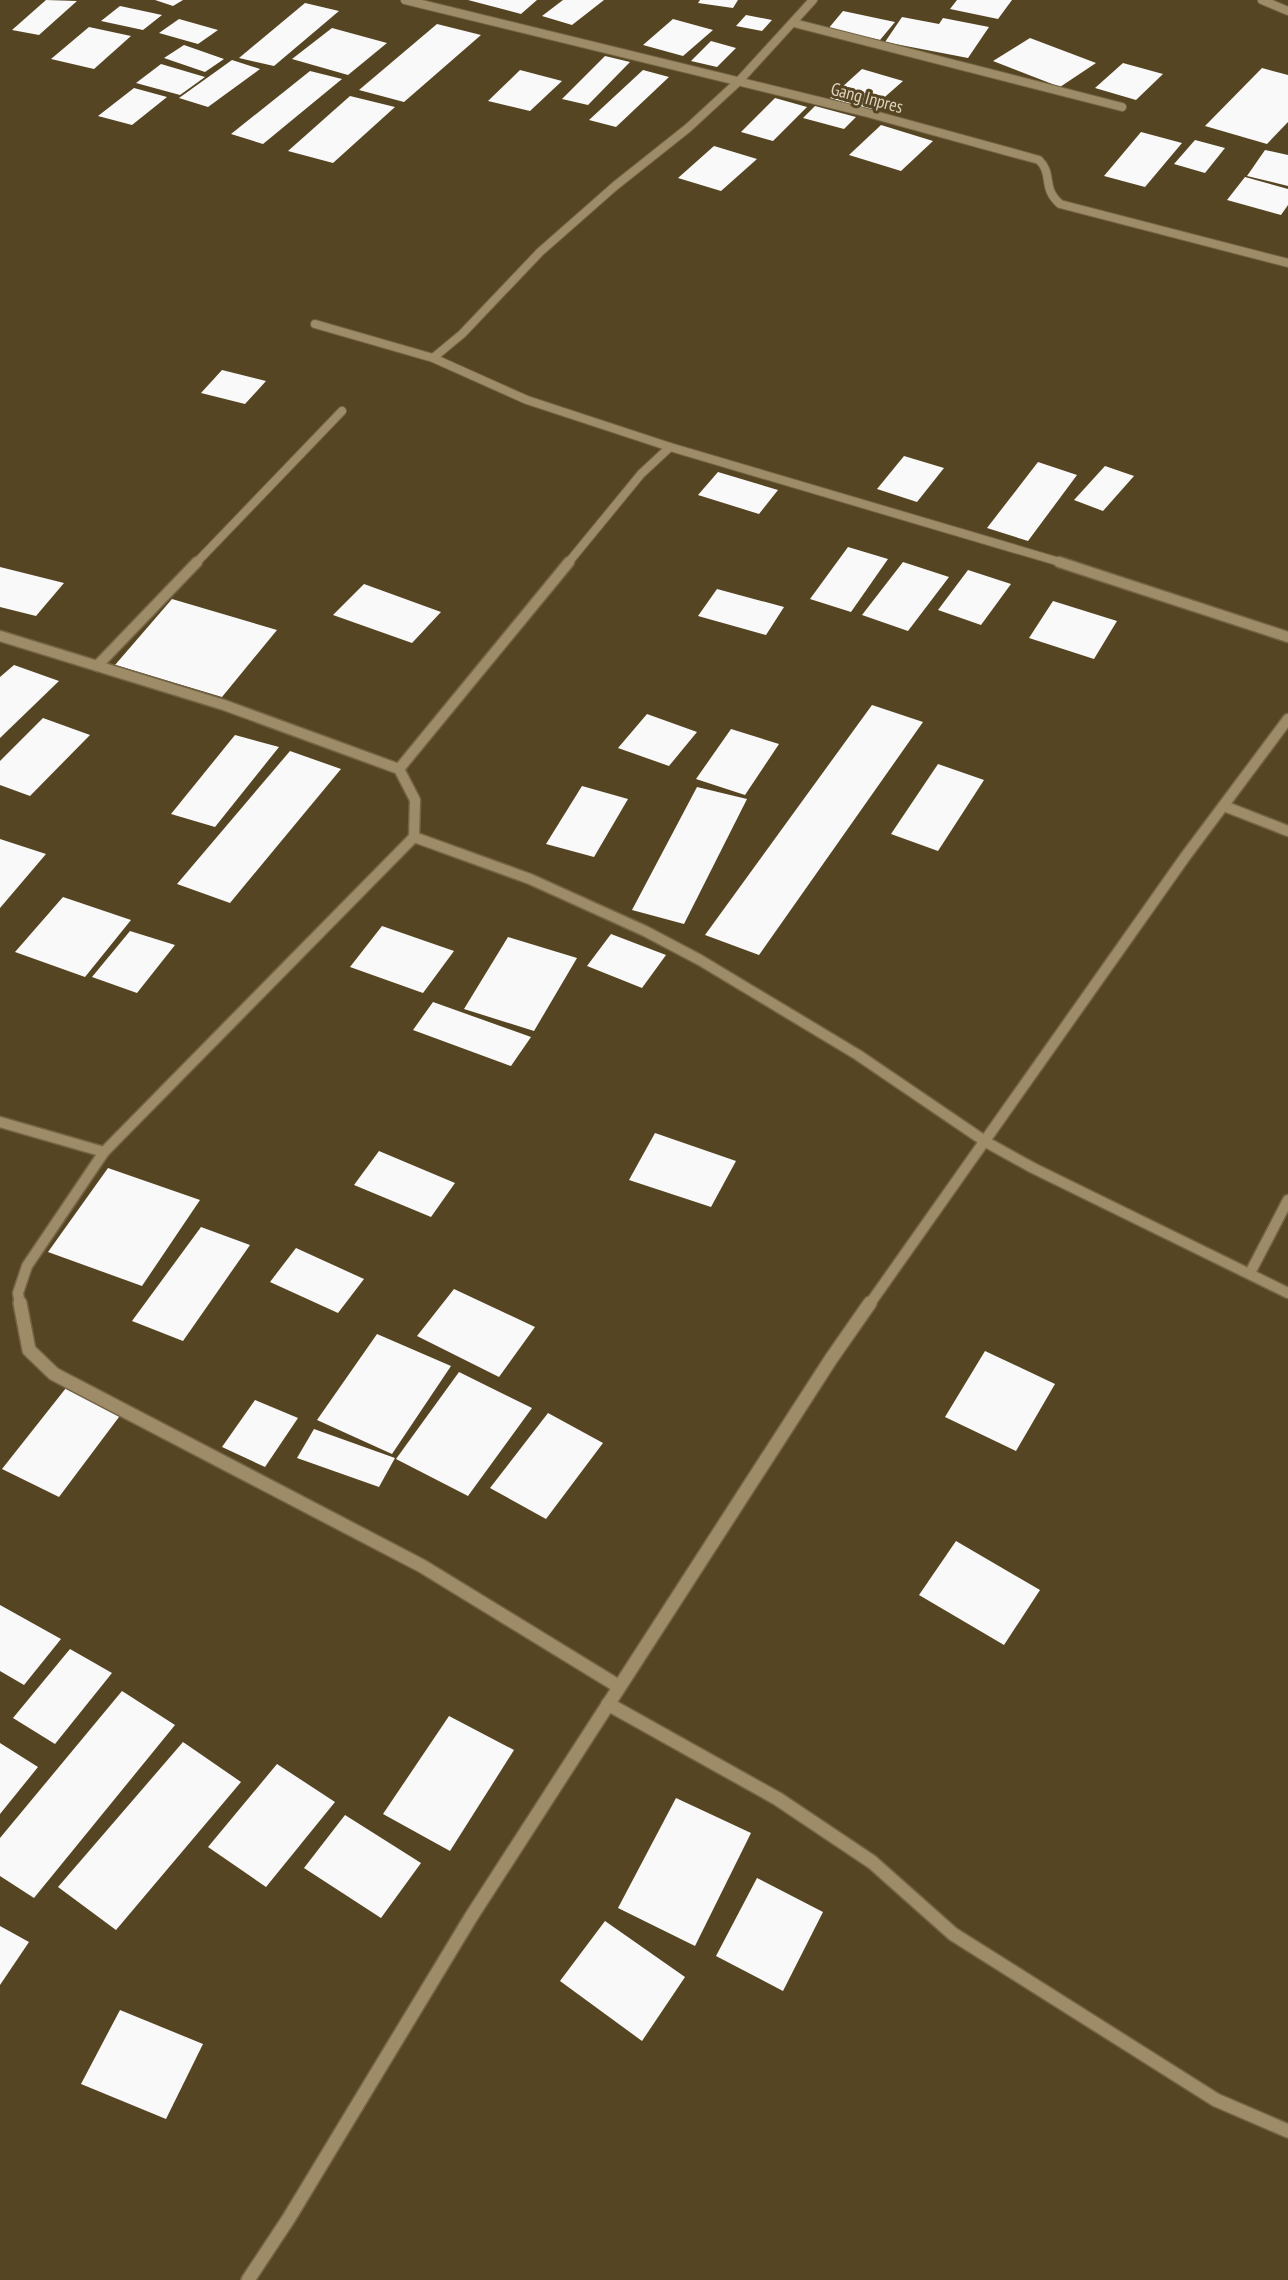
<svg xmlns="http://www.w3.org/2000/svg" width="1288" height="2280" font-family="'PT Sans Narrow',sans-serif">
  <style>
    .building { fill: #f9f9f9 }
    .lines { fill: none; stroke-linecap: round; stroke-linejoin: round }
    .minor-far2-casing { stroke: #726445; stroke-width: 10 }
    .minor-far1-casing { stroke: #726445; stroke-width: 13 }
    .minor-casing { stroke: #726445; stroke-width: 16 }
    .minor-far2 { stroke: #9e8b67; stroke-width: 8 }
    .minor-far1 { stroke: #9e8b67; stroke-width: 10 }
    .minor { stroke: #9e8b67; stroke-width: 13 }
    .labels { text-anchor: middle; stroke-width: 6; stroke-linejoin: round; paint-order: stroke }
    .far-street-label { font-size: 18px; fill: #dcd2bf; stroke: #564522 }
  </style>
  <rect width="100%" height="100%" fill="#564522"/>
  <g class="building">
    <polygon points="46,0 77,1 39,35 12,30"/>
    <polygon points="155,0 183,0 173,6"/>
    <polygon points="468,0 537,0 521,14"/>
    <polygon points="563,0 604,0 572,25 542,16"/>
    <polygon points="700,0 738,0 733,8 698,3"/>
    <polygon points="957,0 1012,0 998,19 950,9"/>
    <polygon points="305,3 339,11 274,66 239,58"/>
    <polygon points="120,6 162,15 143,30 101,21"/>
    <polygon points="843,11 895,22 880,40 828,29"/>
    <polygon points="746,15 772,20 762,31 736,26"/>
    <polygon points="902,17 939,24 943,18 989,27 968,58 885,42"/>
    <polygon points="179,19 218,30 198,44 159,33"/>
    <polygon points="673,19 713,30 683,56 643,45"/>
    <polygon points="437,24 481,35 404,102 359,90"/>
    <polygon points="89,27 131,36 94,69 51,59"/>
    <polygon points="332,28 387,43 348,75 292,59"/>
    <polygon points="1030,38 1096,63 1060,87 993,61"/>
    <polygon points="711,41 736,48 717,67 691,61"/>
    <polygon points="184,45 224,59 205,72 164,58"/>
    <polygon points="605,56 630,62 588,105 562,99"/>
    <polygon points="232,60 260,69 208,107 179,98"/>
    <polygon points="1123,63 1163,74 1136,100 1095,88"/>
    <polygon points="161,64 205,77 180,95 136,83"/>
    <polygon points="1262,68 1288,75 1288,122 1267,144 1205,126"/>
    <polygon points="862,69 903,81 870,110 830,98"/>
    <polygon points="520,70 562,81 530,111 488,101"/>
    <polygon points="643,70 669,77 616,127 589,120"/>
    <polygon points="310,71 342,79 263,144 231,134"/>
    <polygon points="134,88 167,97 132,125 98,116"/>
    <polygon points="350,96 395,107 333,163 288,151"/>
    <polygon points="775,98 807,107 773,141 741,132"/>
    <polygon points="815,106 856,117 844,129 803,118"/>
    <polygon points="881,125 933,141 901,171 849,155"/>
    <polygon points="1141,132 1182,143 1145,187 1104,176"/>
    <polygon points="1195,140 1225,148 1205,173 1174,164"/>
    <polygon points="714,146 757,159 721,191 678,178"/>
    <polygon points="1265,150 1288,155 1288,186 1247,176"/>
    <polygon points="1245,177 1288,189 1288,205 1281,215 1227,200"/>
    <polygon points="222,370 266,381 245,404 201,393"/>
    <polygon points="904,456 944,468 917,502 877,489"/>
    <polygon points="1038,462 1077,475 1028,541 987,528"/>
    <polygon points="1105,466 1134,476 1103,511 1074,500"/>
    <polygon points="718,472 778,490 759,514 698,495"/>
    <polygon points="848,547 888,559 851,612 810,599"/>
    <polygon points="903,562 949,577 908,631 862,615"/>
    <polygon points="0,567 64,583 36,616 0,607"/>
    <polygon points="968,570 1011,584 981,625 938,610"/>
    <polygon points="364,584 441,612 412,643 333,615"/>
    <polygon points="717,589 784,607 766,635 698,616"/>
    <polygon points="172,599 277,630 222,697 115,665"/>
    <polygon points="1053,601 1117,621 1094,659 1029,638"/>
    <polygon points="14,665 59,681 0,738 0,677"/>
    <polygon points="872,705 923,722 759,955 705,935"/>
    <polygon points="647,714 697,732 669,766 618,748"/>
    <polygon points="43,718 90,735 30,796 0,785 0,761"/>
    <polygon points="731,729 779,744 745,795 696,779"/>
    <polygon points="235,735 279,747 215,827 171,814"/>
    <polygon points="290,751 341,769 230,903 177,884"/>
    <polygon points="938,764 984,780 938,851 891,834"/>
    <polygon points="582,786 628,799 594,857 546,844"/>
    <polygon points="697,787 747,799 684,924 632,910"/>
    <polygon points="0,839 46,854 0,908"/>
    <polygon points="63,897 131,920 85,977 15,952"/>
    <polygon points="382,926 454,951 423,993 350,967"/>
    <polygon points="130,931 175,945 137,993 92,977"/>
    <polygon points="611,934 666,955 642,988 587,966"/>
    <polygon points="508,937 577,958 534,1031 464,1009"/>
    <polygon points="433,1002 531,1037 511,1066 413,1030"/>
    <polygon points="655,1133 736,1161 711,1207 629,1180"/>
    <polygon points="379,1151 455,1183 431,1217 354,1185"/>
    <polygon points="108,1168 200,1200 142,1286 48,1252"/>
    <polygon points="201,1227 250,1245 183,1341 132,1321"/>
    <polygon points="296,1248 364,1279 338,1313 270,1282"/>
    <polygon points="454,1289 535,1327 499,1377 417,1336"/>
    <polygon points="377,1334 451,1366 392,1454 317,1420"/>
    <polygon points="985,1351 1055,1384 1016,1451 945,1417"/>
    <polygon points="459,1372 532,1408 468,1496 396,1459"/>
    <polygon points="66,1388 122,1413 59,1497 2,1469"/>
    <polygon points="255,1400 298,1418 265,1467 222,1447"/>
    <polygon points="548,1413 603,1443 546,1519 490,1488"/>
    <polygon points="314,1429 395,1458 379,1487 297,1458"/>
    <polygon points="956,1541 1040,1590 1004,1645 919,1595"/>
    <polygon points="0,1605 61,1639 24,1685 0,1671"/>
    <polygon points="70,1649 112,1673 55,1744 13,1718"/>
    <polygon points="122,1691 175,1725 34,1898 0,1876 0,1838"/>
    <polygon points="449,1716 514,1750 450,1851 383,1814"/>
    <polygon points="183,1742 241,1782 116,1930 58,1887"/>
    <polygon points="0,1743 38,1767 0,1814"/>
    <polygon points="277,1764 335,1802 266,1887 208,1847"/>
    <polygon points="676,1798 751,1833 695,1946 618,1908"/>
    <polygon points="345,1815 421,1863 381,1918 304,1868"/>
    <polygon points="757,1878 823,1912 783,1991 716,1956"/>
    <polygon points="605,1921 685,1977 642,2041 560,1981"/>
    <polygon points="0,1926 29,1942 0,1985"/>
    <polygon points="120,2010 203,2044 166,2119 81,2084"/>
  </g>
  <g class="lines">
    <defs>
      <g id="minor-far2">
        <path d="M405,0L864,112L1039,160C1054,175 1041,187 1060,204L1288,263"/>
        <polyline points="1262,0 1288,11"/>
        <polyline points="794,23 1122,107"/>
        <polyline points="315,324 433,358"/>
        <polyline points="670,447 527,400 433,358 462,334 540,252 615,186 688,128 739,81 813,0"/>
        <polyline points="196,563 342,411"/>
        <polyline points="568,563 641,474 670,447 1063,563"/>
      </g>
      <g id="minor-far1">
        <polyline points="1059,562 1288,637"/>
        <polyline points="0,636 224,705 399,769 415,800 414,837 530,879 645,931 700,960 858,1055 986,1142 1033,1168 1288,1293"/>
        <polyline points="97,666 197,562"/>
        <polyline points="399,769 569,562"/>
        <polyline points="1224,806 1288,831"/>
        <polyline points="0,1122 104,1152 414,837"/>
        <polyline points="1250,1273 1288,1200"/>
        <polyline points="20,1305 18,1293 27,1266 104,1152"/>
        <polyline points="869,1305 1185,857 1288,719"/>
      </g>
      <g id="minor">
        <polyline points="20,1303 29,1350 54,1374 422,1566 618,1686"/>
        <polyline points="608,1704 778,1799 872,1862 953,1934 1216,2100 1288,2131"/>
        <polyline points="248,2280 289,2218 471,1917 831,1359 870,1303"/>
      </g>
    </defs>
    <use href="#minor-far2" class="minor-far2-casing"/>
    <use href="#minor-far1" class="minor-far1-casing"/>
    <use href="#minor" class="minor-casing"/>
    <use href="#minor-far2" class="minor-far2"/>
    <use href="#minor-far1" class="minor-far1"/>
    <use href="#minor" class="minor"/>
  </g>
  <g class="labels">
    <g class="far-street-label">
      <text transform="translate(867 98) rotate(15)" y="6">Gang Inpres</text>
    </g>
  </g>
</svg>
